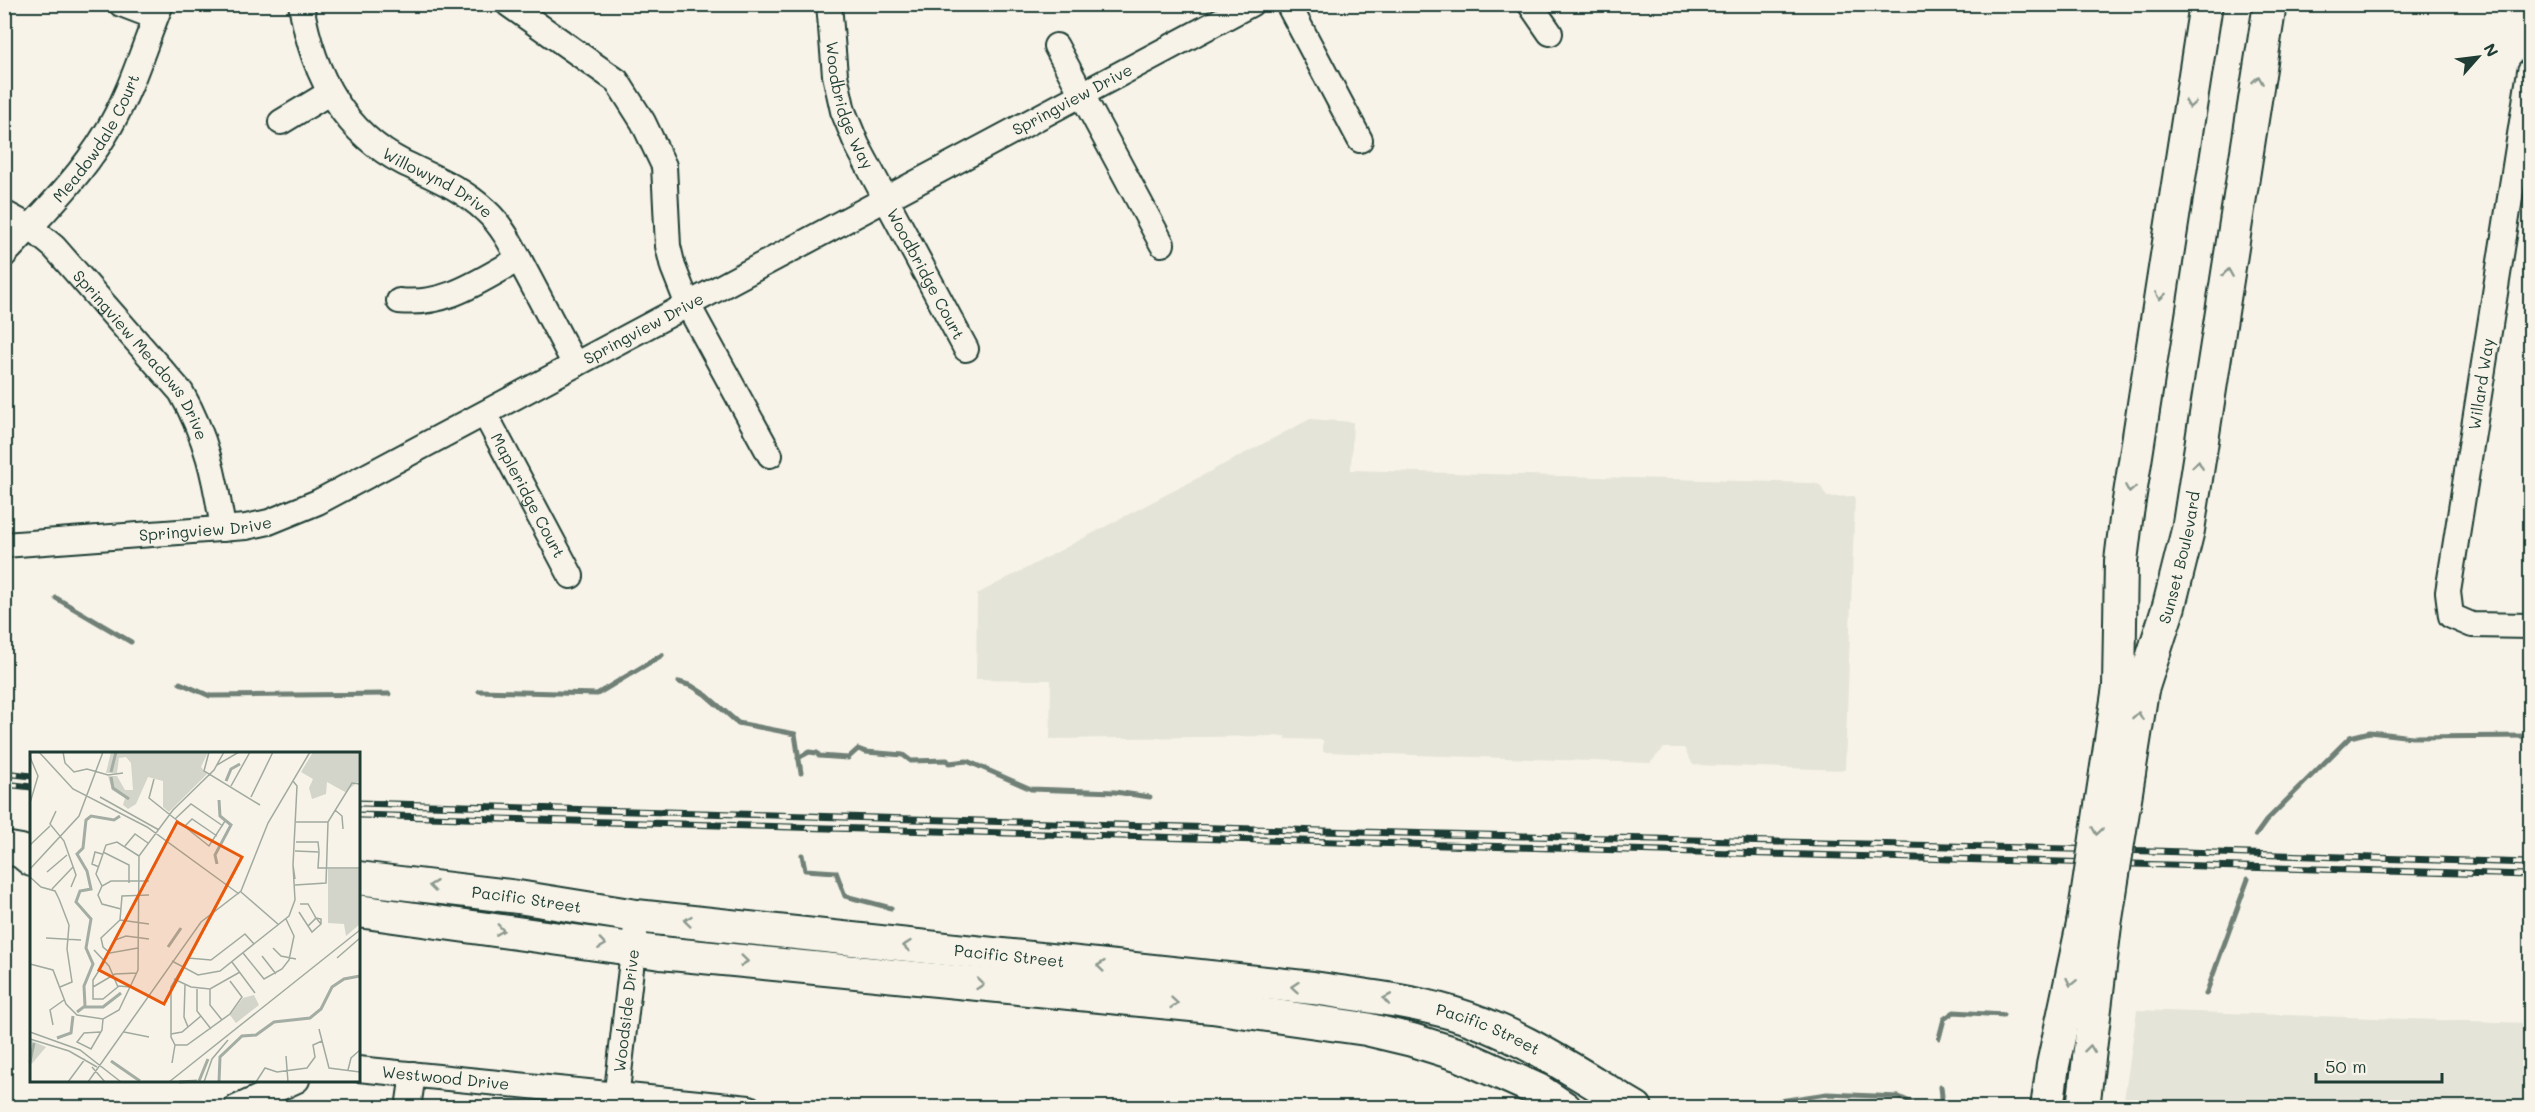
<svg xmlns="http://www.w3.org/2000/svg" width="2535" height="1112" font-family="Mali,sans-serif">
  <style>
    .built { fill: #e5e4d9 }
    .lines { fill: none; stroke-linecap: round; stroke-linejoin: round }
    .stream { stroke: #6f8077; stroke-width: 5 }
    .minor-casing { stroke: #1f3d34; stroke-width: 28 }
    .major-casing { stroke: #1f3d34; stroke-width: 36 }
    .minor { stroke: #f7f3e8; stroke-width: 24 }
    .major { stroke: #f7f3e8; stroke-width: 32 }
    .rail-casing { stroke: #1f3d34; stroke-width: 7 }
    .rail { stroke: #f7f3e8; stroke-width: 4.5; stroke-dasharray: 14; stroke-linecap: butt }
    .major-bridge-casing { stroke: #1f3d34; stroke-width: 36; stroke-linecap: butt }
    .major-bridge { stroke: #f7f3e8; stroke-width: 32 }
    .oneway { stroke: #8b988e }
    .labels { text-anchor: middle; stroke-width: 4.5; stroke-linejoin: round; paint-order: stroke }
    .street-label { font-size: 16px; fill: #1f3d34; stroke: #f7f3e8 }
    .inset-river { fill: none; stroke: #a4ada3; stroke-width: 3 }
    .inset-road { fill: none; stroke: #a1aaa0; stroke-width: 1.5 }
    .view { fill: #e8590c; fill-opacity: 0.15; stroke: #e8590c; stroke-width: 3 }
    .inset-edge { fill: none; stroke: #1f3d34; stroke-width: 3 }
  </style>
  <rect width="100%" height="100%" fill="#f7f3e8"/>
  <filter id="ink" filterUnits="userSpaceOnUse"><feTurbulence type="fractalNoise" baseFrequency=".0167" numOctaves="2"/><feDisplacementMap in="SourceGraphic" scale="12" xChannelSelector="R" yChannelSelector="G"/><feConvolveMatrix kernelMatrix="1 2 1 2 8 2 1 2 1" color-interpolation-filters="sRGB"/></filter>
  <g filter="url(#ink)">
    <g class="built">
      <polygon points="1310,419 1353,422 1351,470 1812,483 1820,485 1827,497 1855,496 1845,770 1693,765 1684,748 1664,748 1650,763 1323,752 1323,740 1286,739 1285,736 1050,739 1051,680 976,679 977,594"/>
      <polygon points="2137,1010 2530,1023 2530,1107 2123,1107"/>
    </g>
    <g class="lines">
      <g class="stream">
        <polyline points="56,598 131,642"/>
        <polyline points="679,682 692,686 706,695 738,723 795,734 801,773"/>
        <polyline points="180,683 210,696 389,694"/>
        <polyline points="479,691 597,694 662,655"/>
        <polyline points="798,758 809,752 817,753 819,756 848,758 858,749 866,752 903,755 911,761 947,760 949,763 967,761 1031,789 1115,792 1150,797"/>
        <polyline points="2256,835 2266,821 2350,737 2370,732 2412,737 2530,736"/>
        <polyline points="802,855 805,870 836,872 845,896 891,908"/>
        <polyline points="2206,994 2248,879"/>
        <polyline points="1939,1038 1944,1019 1954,1012 2003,1015"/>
        <polyline points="1767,1108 1773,1102 1827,1094 1899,1097 1923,1108"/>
        <polyline points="1939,1108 1942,1096 1941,1087"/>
      </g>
      <defs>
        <g id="minor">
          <polyline points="121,4 155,17"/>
          <path id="s1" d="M301,4C312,71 341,131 404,163C433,177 462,188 486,211C505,228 516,254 528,276C544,306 559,335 575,365"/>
          <polyline points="508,4 617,81 643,122 664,166 668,246 673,267 688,305 770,455"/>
          <path id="s2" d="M829,4L835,75L843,111L857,145L966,349"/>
          <polyline points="1288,4 1360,140"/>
          <polyline points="1530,4 1550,33"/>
          <polyline points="1056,46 1162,244"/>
          <polyline points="2530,71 2448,592 2451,616 2472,625 2530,626"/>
          <polyline points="281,122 329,93"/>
          <path id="s3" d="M4,213L30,227L54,247L181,392C207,438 215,477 223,529"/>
          <path id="s4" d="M4,255C39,217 78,180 105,135C130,95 143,48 161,4"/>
          <path d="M399,301C446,306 479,281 519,259"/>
          <path id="s5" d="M485,414L571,576"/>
          <path id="s6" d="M4,545L246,527L269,522L318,502L1251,4"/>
          <path id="s7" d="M358,1069L749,1108"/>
          <polyline points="236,1108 297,1080"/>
          <polyline points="408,1108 413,1074"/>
          <path id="s8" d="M615,1108L635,934"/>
        </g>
        <g id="major">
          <polyline points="2106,773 2119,687 2121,561 2126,520 2206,4"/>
          <path id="s9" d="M2129,773L2142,690L2169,606L2188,530L2270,4"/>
          <polyline points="4,848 21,851 32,860"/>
          <path id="s10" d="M358,878L518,897L636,916L1313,988C1359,995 1407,1000 1452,1013C1520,1033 1576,1073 1636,1108"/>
          <polyline points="358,911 661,953 1212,1007 1366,1029 1412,1040 1460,1055 1538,1090 1565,1108"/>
          <polyline points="2047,1108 2053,1065 2083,924"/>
          <polyline points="2083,1108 2105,925"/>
        </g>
      </defs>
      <use href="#minor" class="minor-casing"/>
      <use href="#major" class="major-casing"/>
      <use href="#minor" class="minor"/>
      <use href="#major" class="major"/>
      <defs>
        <g id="rail">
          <polyline points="4,773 32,776"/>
          <polyline points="4,784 32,787"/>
          <polyline points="358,803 1359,832 2154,851 2530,863"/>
          <polyline points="358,815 2530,875"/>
        </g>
      </defs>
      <use href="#rail" class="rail-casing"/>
      <use href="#rail" class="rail"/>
      <defs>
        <g id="major-bridge">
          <polyline points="2083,924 2106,773"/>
          <polyline points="2105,925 2129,773"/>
        </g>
      </defs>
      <use href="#major-bridge" class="major-bridge-casing"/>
      <use href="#major-bridge" class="major-bridge"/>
    </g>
    <defs><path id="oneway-chevron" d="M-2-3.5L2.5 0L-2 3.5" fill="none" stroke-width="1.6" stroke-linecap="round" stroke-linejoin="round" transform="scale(1.5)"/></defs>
    <g class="oneway">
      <use href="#oneway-chevron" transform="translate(2258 80) rotate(-81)"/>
      <use href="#oneway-chevron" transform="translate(2190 104) rotate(99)"/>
      <use href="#oneway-chevron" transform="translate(2228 273) rotate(-81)"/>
      <use href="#oneway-chevron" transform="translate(2160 296) rotate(99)"/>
      <use href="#oneway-chevron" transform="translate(2198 465) rotate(-81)"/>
      <use href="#oneway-chevron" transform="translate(2130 489) rotate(99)"/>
      <use href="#oneway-chevron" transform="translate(2138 716) rotate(-81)"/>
      <use href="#oneway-chevron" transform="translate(2097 831) rotate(99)"/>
      <use href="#oneway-chevron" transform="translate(433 886) rotate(-173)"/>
      <use href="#oneway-chevron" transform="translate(688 921) rotate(-174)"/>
      <use href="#oneway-chevron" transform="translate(500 930) rotate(8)"/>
      <use href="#oneway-chevron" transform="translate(602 944) rotate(8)"/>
      <use href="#oneway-chevron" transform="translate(907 946) rotate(-174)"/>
      <use href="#oneway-chevron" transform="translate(744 961) rotate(6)"/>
      <use href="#oneway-chevron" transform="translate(1101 966) rotate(-174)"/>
      <use href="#oneway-chevron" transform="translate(2071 982) rotate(102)"/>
      <use href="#oneway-chevron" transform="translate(980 984) rotate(6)"/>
      <use href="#oneway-chevron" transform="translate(1295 987) rotate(-175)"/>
      <use href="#oneway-chevron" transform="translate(1387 999) rotate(-170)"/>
      <use href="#oneway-chevron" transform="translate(1174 1003) rotate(5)"/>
      <use href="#oneway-chevron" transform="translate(2090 1049) rotate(-83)"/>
    </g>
  </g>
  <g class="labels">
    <g class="street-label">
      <text dy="6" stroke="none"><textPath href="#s6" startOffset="1174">Springview Drive</textPath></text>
      <text dy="6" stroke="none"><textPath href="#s2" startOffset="104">Woodbridge Way</textPath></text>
      <text dy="6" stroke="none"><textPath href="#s4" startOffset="150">Meadowdale Court</textPath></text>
      <text dy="6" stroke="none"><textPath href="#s1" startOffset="236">Willowynd Drive</textPath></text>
      <text dy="6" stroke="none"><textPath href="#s2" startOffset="291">Woodbridge Court</textPath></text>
      <text dy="6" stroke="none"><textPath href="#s6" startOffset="688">Springview Drive</textPath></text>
      <text dy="6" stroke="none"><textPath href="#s3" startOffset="200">Springview Meadows Drive</textPath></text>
      <text transform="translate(2481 384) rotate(-81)" y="6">Willard Way</text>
      <text dy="6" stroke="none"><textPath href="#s5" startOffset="92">Mapleridge Court</textPath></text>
      <text dy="6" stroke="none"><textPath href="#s6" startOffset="202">Springview Drive</textPath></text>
      <text dy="6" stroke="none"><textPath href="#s9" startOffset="222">Sunset Boulevard</textPath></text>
      <text dy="6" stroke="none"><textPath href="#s10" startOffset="170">Pacific Street</textPath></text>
      <text dy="6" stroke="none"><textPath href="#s10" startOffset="656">Pacific Street</textPath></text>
      <text dy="6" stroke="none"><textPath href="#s8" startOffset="98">Woodside Drive</textPath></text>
      <text dy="6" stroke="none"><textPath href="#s10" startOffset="1142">Pacific Street</textPath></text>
      <text dy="6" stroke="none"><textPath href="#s7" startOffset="88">Westwood Drive</textPath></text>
    </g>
  </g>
  <g transform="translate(30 752)">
    <rect width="330" height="330" fill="#f7f3e8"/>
    <path d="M81,0H178L171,15L177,22L139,60L133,55V29L118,25L106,52L98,57L93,53L95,46L82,38L78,24H87L95,38H103L101,11L96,5L89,6L87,21H76ZM283,0H328V30L315,40L297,30L296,42L282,47L279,36L283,27L271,20ZM298,117H330V172L316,184L314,172L298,171ZM224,243L229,253L206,271L200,263L213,246ZM0,288L16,295L0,314Z" fill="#d3d5ca"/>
    <path class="inset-river" d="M81,20L86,0M81,25L83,36L99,47M196,29L201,17L210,12M187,112L185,103L201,73L190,64L189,48M138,195L151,176M54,255H73L91,241M47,260L55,254L54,234L63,212L56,196L61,167L46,150L50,139L61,137L57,119L47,102L53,96L56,68L61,64L84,68L90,64M27,286L41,281L43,264M81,309L110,329M0,310L4,291M169,329L178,307M149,330L167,329M189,330L190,305L212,284L226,283L244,270L280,266L291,257L302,235L314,227L330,224"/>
    <path class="inset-road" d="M9,0L43,37L117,75L209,142M33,0L35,11L44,20L57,17L78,23L93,21M179,0L174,19L230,53M0,5L8,24L0,51M187,13L209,0M124,27L119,46L179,94L195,69M263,29L267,34L263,113M201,34L220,0M70,45L129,78M221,45L243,0M305,58L312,64L313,77M26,59L20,72L34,89L46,123L41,135M145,67L161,52L193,74M266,70H298L322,31L330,32M154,75L162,67L187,84M266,90H288L289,99M0,93L20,74M95,94L105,82L118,91M265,99L289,100L288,116H330M73,100L99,113V131M69,115L62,112L65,100L72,102M0,117L49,64L73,0M17,120L37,103M0,125L11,135L25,139L29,147M265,133L296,131L298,70M72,134L66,122L76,93L87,90L109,104M22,137L43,115M211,140L249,173M29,147L39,173L37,197L42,230L30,235M91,157L72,152L68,143L72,134L81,129H119M269,160L278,174L286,166L278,152H270M90,168L119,172M278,174L282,180L291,172V167L286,166L291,172M16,186L51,188M85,188L96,184L119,187M108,196L80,201L73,195L71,186L90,168L92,144L119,143M243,196L251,204L266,207M64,198L79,214L88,235M213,201L234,227L252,217L259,208L264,184L256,167M232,204L246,222M307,206L330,186M75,209L63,228V247H73L89,234L100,235M142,209L168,223L190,219L259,164L265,148L263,113L265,127M202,210L225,241M0,212L23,218L36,252L47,263L73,267L89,258L108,218L109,104L143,58L184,18L194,0M144,227L161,235L180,237L210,220M200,229L212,245L200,262L157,293H145L141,285V235L158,206L181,208L215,182L224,192M155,233L154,265L158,275M63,235L85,222L107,221M167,237V259L181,277M180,237V253L192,268M23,273L20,258L34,248M289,277L299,316L330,320M0,280L50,298L91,330M70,280L54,281L47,290L61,297L72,278L73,267M94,280L119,285M141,282L152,280L171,264M0,287L39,299L67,315M256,304L258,330M142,311L145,293M62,315L75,330M318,318L321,306L330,298M38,330L55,307M58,330L171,170L211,139L238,71L280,0M139,330L330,178M174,330L182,307L198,288M226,330L235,316L247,320L277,316L285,305L283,293L292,289"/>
    <path class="view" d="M147,70L212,105L134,252L69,218Z"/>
    <rect width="330" height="330" class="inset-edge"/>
  </g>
  <rect width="2535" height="1112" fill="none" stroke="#f7f3e8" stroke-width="24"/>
  <rect x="12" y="12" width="2511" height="1088" fill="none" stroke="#1f3d34" stroke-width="2" filter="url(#ink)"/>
  <g transform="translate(2478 57) rotate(62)" stroke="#f7f3e8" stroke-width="4.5" paint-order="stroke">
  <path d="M0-4.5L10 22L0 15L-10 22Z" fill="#1f3d34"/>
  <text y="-9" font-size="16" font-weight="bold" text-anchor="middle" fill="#1f3d34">N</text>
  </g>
  <path d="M2316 1073v9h126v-9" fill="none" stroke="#1f3d34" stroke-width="3"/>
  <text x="2325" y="1073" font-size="18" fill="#1f3d34" stroke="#f7f3e8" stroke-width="4.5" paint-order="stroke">50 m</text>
</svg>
